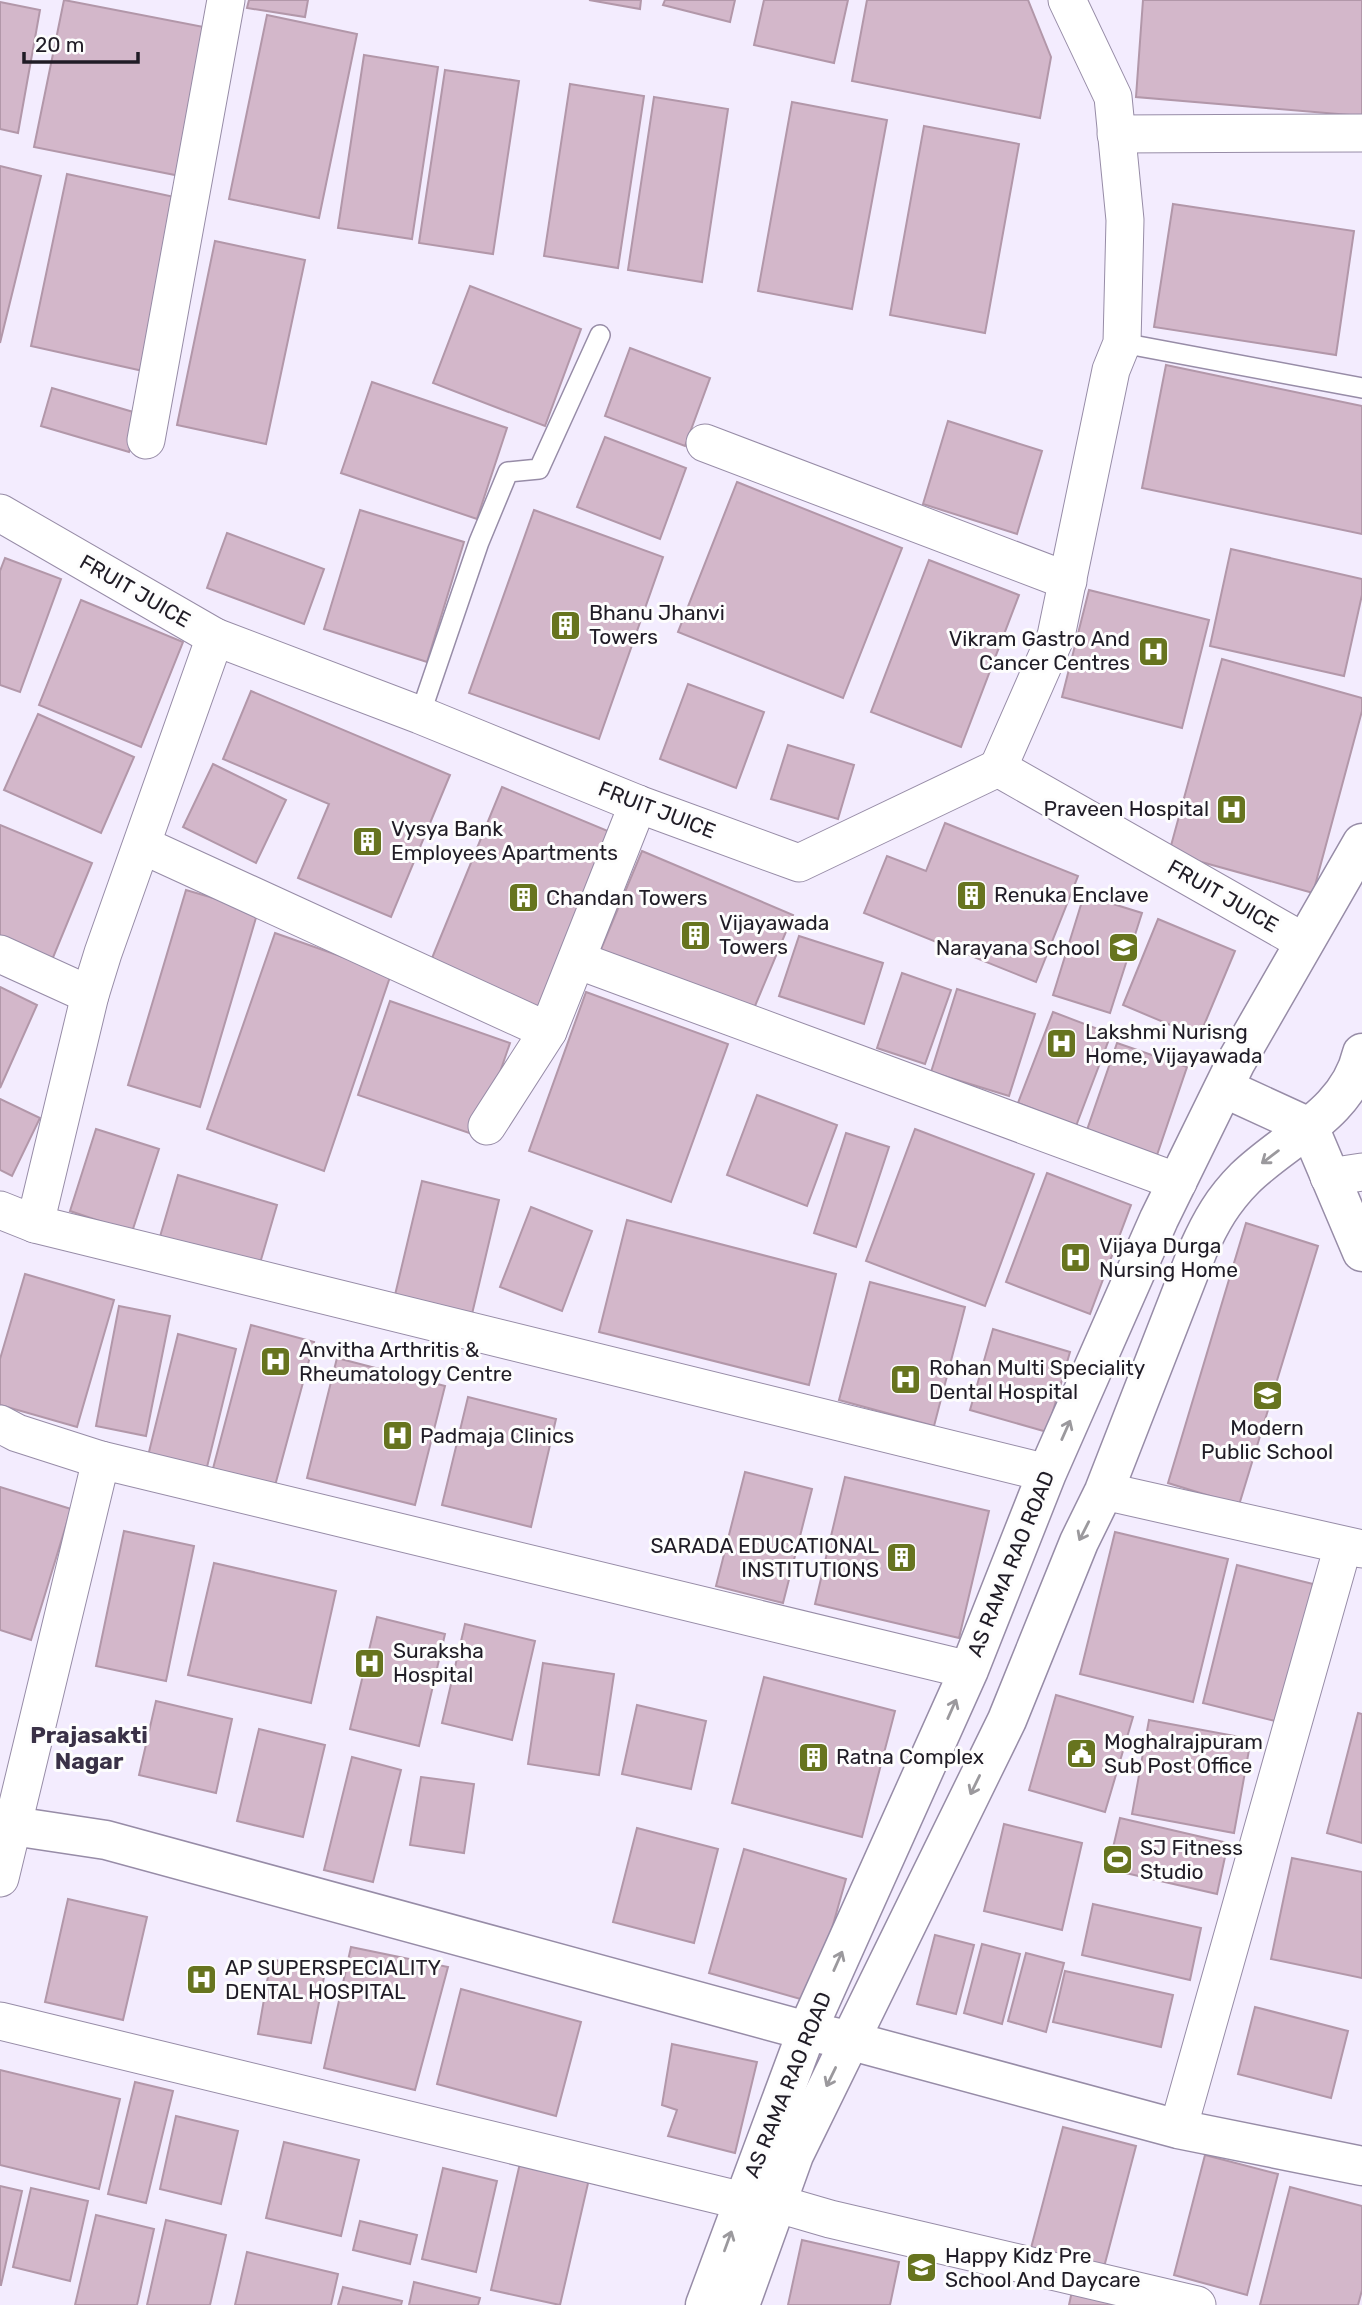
<svg xmlns="http://www.w3.org/2000/svg" width="1362" height="2305" font-family="Rubik,sans-serif">
  <style>
    .building { fill: #d3b7ca; stroke: #b297a9; stroke-width: 2 }
    .lines { fill: none; stroke-linecap: round; stroke-linejoin: round }
    .service-casing { stroke: #978ca7; stroke-width: 22 }
    .minor-casing { stroke: #978ca7; stroke-width: 39 }
    .tertiary-casing { stroke: #978ca7; stroke-width: 41 }
    .secondary-casing { stroke: #978ca7; stroke-width: 41 }
    .service { stroke: #fff; stroke-width: 19 }
    .minor { stroke: #fff; stroke-width: 37 }
    .tertiary { stroke: #fff; stroke-width: 38 }
    .secondary { stroke: #fff; stroke-width: 38 }
    .oneway { stroke: #9b999d }
    .labels { text-anchor: middle; stroke-width: 6; stroke-linejoin: round; paint-order: stroke }
    .street-label { font-size: 21px; fill: #201c26; stroke: #fdfdfd }
    .poi-label { font-size: 21px; fill: #201c26; stroke: #fdfdfd; text-anchor: start }
    .neighbourhood-label { font-size: 23px; font-weight: bold; fill: #3a3147; stroke: #fdfdfd }
  </style>
  <rect width="100%" height="100%" fill="#f3ecfe"/>
  <g class="building">
    <polygon points="64,0 214,29 185,177 34,147"/>
    <polygon points="249,0 308,0 305,17 247,8"/>
    <polygon points="589,0 641,0 640,9"/>
    <polygon points="665,0 735,0 730,22 663,5"/>
    <polygon points="764,0 848,0 834,63 754,45"/>
    <polygon points="867,0 1028,0 1051,57 1040,118 852,81"/>
    <polygon points="1143,0 1362,0 1362,116 1136,97"/>
    <polygon points="0,2 40,10 18,133 0,129"/>
    <polygon points="267,15 357,34 319,218 229,199"/>
    <polygon points="364,55 438,67 412,239 338,228"/>
    <polygon points="445,70 519,81 493,254 419,243"/>
    <polygon points="570,84 644,96 618,268 544,256"/>
    <polygon points="654,97 728,109 702,282 628,270"/>
    <polygon points="792,102 887,120 852,309 758,291"/>
    <polygon points="924,126 1019,144 985,333 890,315"/>
    <polygon points="0,166 41,176 0,343"/>
    <polygon points="67,174 179,198 143,371 31,346"/>
    <polygon points="1173,204 1354,231 1336,355 1154,327"/>
    <polygon points="215,241 305,260 266,444 177,425"/>
    <polygon points="470,286 581,329 545,426 433,383"/>
    <polygon points="630,348 710,378 685,446 605,416"/>
    <polygon points="1166,365 1362,406 1362,534 1142,488"/>
    <polygon points="372,382 507,428 477,519 341,473"/>
    <polygon points="52,388 140,414 129,452 41,426"/>
    <polygon points="948,421 1042,451 1017,534 923,504"/>
    <polygon points="605,437 686,468 660,539 577,507"/>
    <polygon points="737,482 902,548 843,698 678,632"/>
    <polygon points="360,510 464,542 427,662 324,629"/>
    <polygon points="534,510 663,557 599,739 469,693"/>
    <polygon points="227,533 324,569 304,624 207,588"/>
    <polygon points="1231,549 1362,579 1362,595 1344,676 1210,646"/>
    <polygon points="5,558 61,579 20,692 0,685 0,571"/>
    <polygon points="929,560 1019,595 961,747 871,712"/>
    <polygon points="1089,590 1209,620 1182,728 1062,697"/>
    <polygon points="81,600 183,642 141,747 39,705"/>
    <polygon points="1222,659 1362,698 1362,711 1313,893 1169,853"/>
    <polygon points="688,684 764,712 736,788 660,759"/>
    <polygon points="251,691 450,775 391,917 298,878 329,804 223,759"/>
    <polygon points="38,714 134,757 101,833 4,790"/>
    <polygon points="788,745 854,765 838,819 771,799"/>
    <polygon points="213,764 286,800 256,863 183,827"/>
    <polygon points="502,787 615,834 543,1010 430,963"/>
    <polygon points="945,823 1078,876 1036,982 864,913 887,856 926,871"/>
    <polygon points="0,825 92,863 52,960 0,939"/>
    <polygon points="642,851 793,915 750,1018 599,954"/>
    <polygon points="186,890 258,911 200,1107 128,1085"/>
    <polygon points="1084,895 1142,913 1110,1013 1053,995"/>
    <polygon points="1158,919 1235,951 1199,1037 1123,1005"/>
    <polygon points="275,933 391,974 324,1171 207,1129"/>
    <polygon points="799,936 883,963 864,1024 779,996"/>
    <polygon points="902,973 951,990 925,1064 877,1048"/>
    <polygon points="0,987 37,1005 0,1088"/>
    <polygon points="957,989 1035,1014 1009,1096 931,1072"/>
    <polygon points="586,992 728,1044 671,1202 529,1151"/>
    <polygon points="390,1001 510,1043 478,1136 358,1095"/>
    <polygon points="1053,1012 1111,1034 1076,1126 1018,1103"/>
    <polygon points="1117,1043 1187,1067 1157,1155 1087,1130"/>
    <polygon points="757,1095 837,1125 807,1206 727,1175"/>
    <polygon points="0,1099 40,1118 12,1176 0,1170"/>
    <polygon points="96,1129 159,1149 132,1232 70,1211"/>
    <polygon points="915,1129 1034,1174 985,1306 866,1261"/>
    <polygon points="846,1133 889,1147 856,1247 814,1233"/>
    <polygon points="1047,1173 1131,1205 1090,1314 1006,1282"/>
    <polygon points="178,1175 277,1205 258,1270 159,1240"/>
    <polygon points="422,1181 499,1200 472,1314 395,1295"/>
    <polygon points="531,1207 592,1231 562,1311 500,1287"/>
    <polygon points="627,1220 836,1274 809,1385 599,1332"/>
    <polygon points="1246,1223 1318,1246 1239,1505 1168,1483"/>
    <polygon points="25,1274 114,1300 77,1427 0,1405 0,1359"/>
    <polygon points="870,1282 965,1307 934,1426 839,1400"/>
    <polygon points="119,1306 170,1316 146,1436 96,1426"/>
    <polygon points="251,1325 314,1342 273,1493 211,1476"/>
    <polygon points="993,1329 1070,1352 1047,1432 970,1410"/>
    <polygon points="178,1334 236,1349 206,1471 148,1456"/>
    <polygon points="337,1358 445,1386 415,1505 307,1478"/>
    <polygon points="468,1397 556,1419 531,1527 442,1505"/>
    <polygon points="745,1472 812,1489 783,1603 716,1586"/>
    <polygon points="845,1477 989,1511 959,1638 815,1604"/>
    <polygon points="0,1487 71,1509 31,1640 0,1630"/>
    <polygon points="124,1531 194,1546 166,1681 96,1666"/>
    <polygon points="1115,1532 1228,1559 1193,1702 1080,1674"/>
    <polygon points="214,1563 336,1591 311,1703 188,1675"/>
    <polygon points="1237,1565 1313,1584 1279,1722 1203,1703"/>
    <polygon points="377,1617 445,1634 419,1746 350,1729"/>
    <polygon points="465,1624 535,1641 512,1740 442,1723"/>
    <polygon points="543,1663 614,1674 599,1775 528,1764"/>
    <polygon points="764,1677 895,1711 862,1837 732,1803"/>
    <polygon points="1056,1695 1133,1717 1105,1812 1029,1790"/>
    <polygon points="156,1701 232,1719 216,1793 139,1775"/>
    <polygon points="637,1705 706,1721 691,1789 622,1774"/>
    <polygon points="1358,1713 1362,1714 1362,1843 1327,1833"/>
    <polygon points="1149,1720 1251,1739 1234,1833 1132,1814"/>
    <polygon points="259,1729 325,1745 303,1837 237,1821"/>
    <polygon points="352,1757 401,1770 373,1882 324,1870"/>
    <polygon points="421,1777 474,1784 464,1853 410,1845"/>
    <polygon points="1120,1818 1228,1843 1217,1894 1108,1869"/>
    <polygon points="1004,1824 1082,1843 1062,1930 984,1911"/>
    <polygon points="637,1828 718,1849 694,1943 613,1922"/>
    <polygon points="744,1849 846,1879 811,2002 709,1973"/>
    <polygon points="1292,1858 1362,1872 1362,1978 1271,1959"/>
    <polygon points="68,1899 147,1917 123,2020 45,2002"/>
    <polygon points="1093,1904 1201,1928 1190,1980 1082,1955"/>
    <polygon points="935,1935 974,1945 956,2014 917,2004"/>
    <polygon points="982,1944 1020,1954 1002,2024 964,2013"/>
    <polygon points="351,1947 448,1967 415,2090 324,2068"/>
    <polygon points="1026,1953 1064,1963 1046,2032 1008,2021"/>
    <polygon points="271,1959 325,1972 311,2043 258,2034"/>
    <polygon points="1065,1971 1173,1995 1161,2047 1053,2022"/>
    <polygon points="461,1989 581,2022 556,2116 437,2084"/>
    <polygon points="1255,2007 1348,2031 1331,2098 1238,2074"/>
    <polygon points="672,2044 757,2062 735,2153 668,2136 677,2110 662,2105"/>
    <polygon points="0,2070 120,2099 99,2189 0,2165"/>
    <polygon points="135,2082 173,2091 146,2203 108,2194"/>
    <polygon points="176,2116 238,2131 221,2204 160,2189"/>
    <polygon points="1063,2127 1136,2146 1104,2267 1031,2248"/>
    <polygon points="284,2142 359,2160 341,2236 266,2218"/>
    <polygon points="1205,2155 1278,2174 1247,2295 1174,2275"/>
    <polygon points="520,2163 589,2179 560,2305 491,2290"/>
    <polygon points="443,2168 497,2181 476,2272 422,2259"/>
    <polygon points="0,2186 22,2191 1,2285 0,2285"/>
    <polygon points="1290,2187 1362,2206 1362,2290 1358,2305 1260,2305"/>
    <polygon points="31,2188 88,2201 70,2281 13,2267"/>
    <polygon points="96,2215 154,2229 137,2305 75,2305"/>
    <polygon points="166,2220 226,2235 210,2305 147,2305"/>
    <polygon points="360,2221 417,2235 410,2264 353,2250"/>
    <polygon points="802,2240 899,2262 890,2305 788,2305"/>
    <polygon points="247,2252 338,2274 331,2305 235,2305"/>
    <polygon points="414,2282 480,2298 478,2305 409,2305"/>
    <polygon points="343,2287 402,2301 401,2305 338,2305"/>
    <polygon points="1072,2291 1132,2305 1069,2305"/>
  </g>
  <g class="lines">
    <defs>
      <g id="service">
        <polyline points="1122,343 1362,388"/>
        <polyline points="420,715 479,542 508,472 539,469 600,335"/>
      </g>
      <g id="minor">
        <polyline points="1116,134 1362,133"/>
        <polyline points="146,440 226,0"/>
        <polyline points="705,443 1068,581"/>
        <polyline points="0,513 215,637 420,715 638,804 799,863 998,768 1304,942"/>
        <polyline points="998,768 1056,636 1111,370 1122,343 1125,220 1113,97 1067,0"/>
        <polyline points="142,845 548,1031"/>
        <polyline points="0,954 90,995"/>
        <polyline points="577,960 1178,1182"/>
        <polyline points="487,1126 548,1031 638,804"/>
        <polyline points="1329,1177 1362,1172"/>
        <polyline points="0,1210 35,1224 90,995 103,953 215,637"/>
        <polyline points="35,1224 1047,1473"/>
        <polyline points="0,1424 17,1433 101,1460"/>
        <polyline points="1104,1491 1362,1549"/>
        <polyline points="0,1878 101,1460 969,1670"/>
        <polyline points="0,2021 743,2201"/>
        <polyline points="1178,2129 1343,1546"/>
        <polyline points="775,2203 830,2219 1197,2305"/>
      </g>
      <g id="tertiary">
        <polyline points="1309,1127 1362,1252"/>
        <polyline points="0,1824 106,1840 807,2031"/>
        <polyline points="848,2040 1178,2129 1362,2166"/>
        <polyline points="705,2305 807,2031 969,1670 1047,1473 1159,1219 1236,1062 1362,843"/>
        <path d="M740,2305L794,2155L1007,1720L1079,1542L1104,1491L1198,1250C1211,1221 1223,1200 1245,1178C1286,1138 1348,1114 1362,1053"/>
      </g>
      <g id="secondary">
        <polyline points="1224,1088 1309,1127"/>
        <polyline points="807,2031 848,2040"/>
      </g>
    </defs>
    <use href="#service" class="service-casing"/>
    <use href="#minor" class="minor-casing"/>
    <use href="#tertiary" class="tertiary-casing"/>
    <use href="#secondary" class="secondary-casing"/>
    <use href="#service" class="service"/>
    <use href="#minor" class="minor"/>
    <use href="#tertiary" class="tertiary"/>
    <use href="#secondary" class="secondary"/>
  </g>
  <defs><path id="oneway-shaft" d="M-6 0H5M1.5-3L5.5 0L1.5 3" fill="none" stroke-width="1.6" stroke-linecap="round" stroke-linejoin="round" transform="scale(1.75)"/></defs>
  <g class="oneway">
    <use href="#oneway-shaft" transform="translate(1270 1157) rotate(143)"/>
    <use href="#oneway-shaft" transform="translate(1066 1430) rotate(-66)"/>
    <use href="#oneway-shaft" transform="translate(1084 1531) rotate(117)"/>
    <use href="#oneway-shaft" transform="translate(952 1709) rotate(-66)"/>
    <use href="#oneway-shaft" transform="translate(975 1785) rotate(116)"/>
    <use href="#oneway-shaft" transform="translate(838 1961) rotate(-66)"/>
    <use href="#oneway-shaft" transform="translate(831 2077) rotate(116)"/>
    <use href="#oneway-shaft" transform="translate(728 2241) rotate(-70)"/>
  </g>
  <defs>
    <symbol id="building-square" viewBox="-11 -11 22 22"><rect x="-9" y="-9" width="18" height="18" rx="4" fill="#67741f" stroke="#fdfdfd"/><path d="M-4-6H4V6H1V3H-1V6H-4ZM-2.5-4.3h1.7v1.8h-1.7ZM.8-4.3h1.7v1.8H.8ZM-2.5-1h1.7V.8h-1.7ZM.8-1h1.7V.8H.8Z" fill="#fff"/></symbol>
    <symbol id="hospital-square" viewBox="-11 -11 22 22"><rect x="-9" y="-9" width="18" height="18" rx="4" fill="#67741f" stroke="#fdfdfd"/><path d="M-5-5h3v3.5h4V-5h3V5h-3V1.5h-4V5h-3Z" fill="#fff"/></symbol>
    <symbol id="school-square" viewBox="-11 -11 22 22"><rect x="-9" y="-9" width="18" height="18" rx="4" fill="#67741f" stroke="#fdfdfd"/><path d="M0-5L7-2L0 1L-7-2ZM-4 1L0 2.5L4 1V4Q0 6-4 4Z" fill="#fff"/></symbol>
    <symbol id="civic-square" viewBox="-11 -11 22 22"><rect x="-9" y="-9" width="18" height="18" rx="4" fill="#67741f" stroke="#fdfdfd"/><path d="M-.6-6.5H3V-4.5H.6V-3L4-1V1h2V6H-6V1h2V-1L-.6-3ZM-1.2 2.5V6h2.4V2.5Z" fill="#fff"/></symbol>
    <symbol id="stadium-square" viewBox="-11 -11 22 22"><rect x="-9" y="-9" width="18" height="18" rx="4" fill="#67741f" stroke="#fdfdfd"/><path d="M0-5a6.5 5 0 1 0 0 10a6.5 5 0 1 0 0-10ZM-3.5-1.8h7v3.6h-7Z" fill="#fff"/></symbol>
  </defs>
  <g fill-rule="evenodd">
    <use href="#building-square" x="548" y="608" width="35" height="35"/>
    <use href="#hospital-square" x="1136" y="634" width="35" height="35"/>
    <use href="#hospital-square" x="1214" y="792" width="35" height="35"/>
    <use href="#building-square" x="350" y="824" width="35" height="35"/>
    <use href="#building-square" x="954" y="878" width="35" height="35"/>
    <use href="#building-square" x="506" y="880" width="35" height="35"/>
    <use href="#building-square" x="678" y="918" width="35" height="35"/>
    <use href="#school-square" x="1106" y="930" width="35" height="35"/>
    <use href="#hospital-square" x="1044" y="1026" width="35" height="35"/>
    <use href="#hospital-square" x="1058" y="1240" width="35" height="35"/>
    <use href="#hospital-square" x="258" y="1344" width="35" height="35"/>
    <use href="#hospital-square" x="888" y="1362" width="35" height="35"/>
    <use href="#school-square" x="1250" y="1378" width="35" height="35"/>
    <use href="#hospital-square" x="380" y="1418" width="35" height="35"/>
    <use href="#building-square" x="884" y="1540" width="35" height="35"/>
    <use href="#hospital-square" x="352" y="1646" width="35" height="35"/>
    <use href="#civic-square" x="1064" y="1736" width="35" height="35"/>
    <use href="#building-square" x="796" y="1740" width="35" height="35"/>
    <use href="#stadium-square" x="1100" y="1842" width="35" height="35"/>
    <use href="#hospital-square" x="184" y="1962" width="35" height="35"/>
    <use href="#school-square" x="904" y="2250" width="35" height="35"/>
  </g>
  <g class="labels">
    <g class="street-label">
      <text transform="translate(135 591) rotate(30)" y="7">FRUIT JUICE</text>
      <text transform="translate(657 810) rotate(21)" y="7">FRUIT JUICE</text>
      <text transform="translate(1223 896) rotate(30)" y="7">FRUIT JUICE</text>
      <text transform="translate(1011 1564) rotate(-68)" y="7">AS RAMA RAO ROAD</text>
      <text transform="translate(788 2085) rotate(-68)" y="7">AS RAMA RAO ROAD</text>
    </g>
    <g class="poi-label">
      <text x="589" y="620">Bhanu Jhanvi<tspan x="589" dy="24">Towers</tspan></text>
      <text x="1130" y="646" text-anchor="end">Vikram Gastro And<tspan x="1130" dy="24">Cancer Centres</tspan></text>
      <text x="1209" y="816" text-anchor="end">Praveen Hospital</text>
      <text x="391" y="836">Vysya Bank<tspan x="391" dy="24">Employees Apartments</tspan></text>
      <text x="994" y="902">Renuka Enclave</text>
      <text x="546" y="905">Chandan Towers</text>
      <text x="719" y="930">Vijayawada<tspan x="719" dy="24">Towers</tspan></text>
      <text x="1100" y="955" text-anchor="end">Narayana School</text>
      <text x="1085" y="1039">Lakshmi Nurisng<tspan x="1085" dy="24">Home, Vijayawada</tspan></text>
      <text x="1099" y="1253">Vijaya Durga<tspan x="1099" dy="24">Nursing Home</tspan></text>
      <text x="299" y="1357">Anvitha Arthritis &amp;<tspan x="299" dy="24">Rheumatology Centre</tspan></text>
      <text x="929" y="1375">Rohan Multi Speciality<tspan x="929" dy="24">Dental Hospital</tspan></text>
      <text x="1267" y="1435" text-anchor="middle">Modern<tspan x="1267" dy="24">Public School</tspan></text>
      <text x="420" y="1443">Padmaja Clinics</text>
      <text x="879" y="1553" text-anchor="end">SARADA EDUCATIONAL<tspan x="879" dy="24">INSTITUTIONS</tspan></text>
      <text x="393" y="1658">Suraksha<tspan x="393" dy="24">Hospital</tspan></text>
      <text x="1104" y="1749">Moghalrajpuram<tspan x="1104" dy="24">Sub Post Office</tspan></text>
      <text x="836" y="1764">Ratna Complex</text>
      <text x="1140" y="1855">SJ Fitness<tspan x="1140" dy="24">Studio</tspan></text>
      <text x="225" y="1975">AP SUPERSPECIALITY<tspan x="225" dy="24">DENTAL HOSPITAL</tspan></text>
      <text x="945" y="2263">Happy Kidz Pre<tspan x="945" dy="24">School And Daycare</tspan></text>
    </g>
    <g class="neighbourhood-label">
      <text x="89" y="1743">Prajasakti<tspan x="89" dy="26">Nagar</tspan></text>
    </g>
  </g>
  <path d="M24 52v10h114v-10" fill="none" stroke="#201c26" stroke-width="3.5"/>
  <text x="35" y="52" font-size="21" fill="#201c26" stroke="#fdfdfd" stroke-width="5" paint-order="stroke">20 m</text>
</svg>
